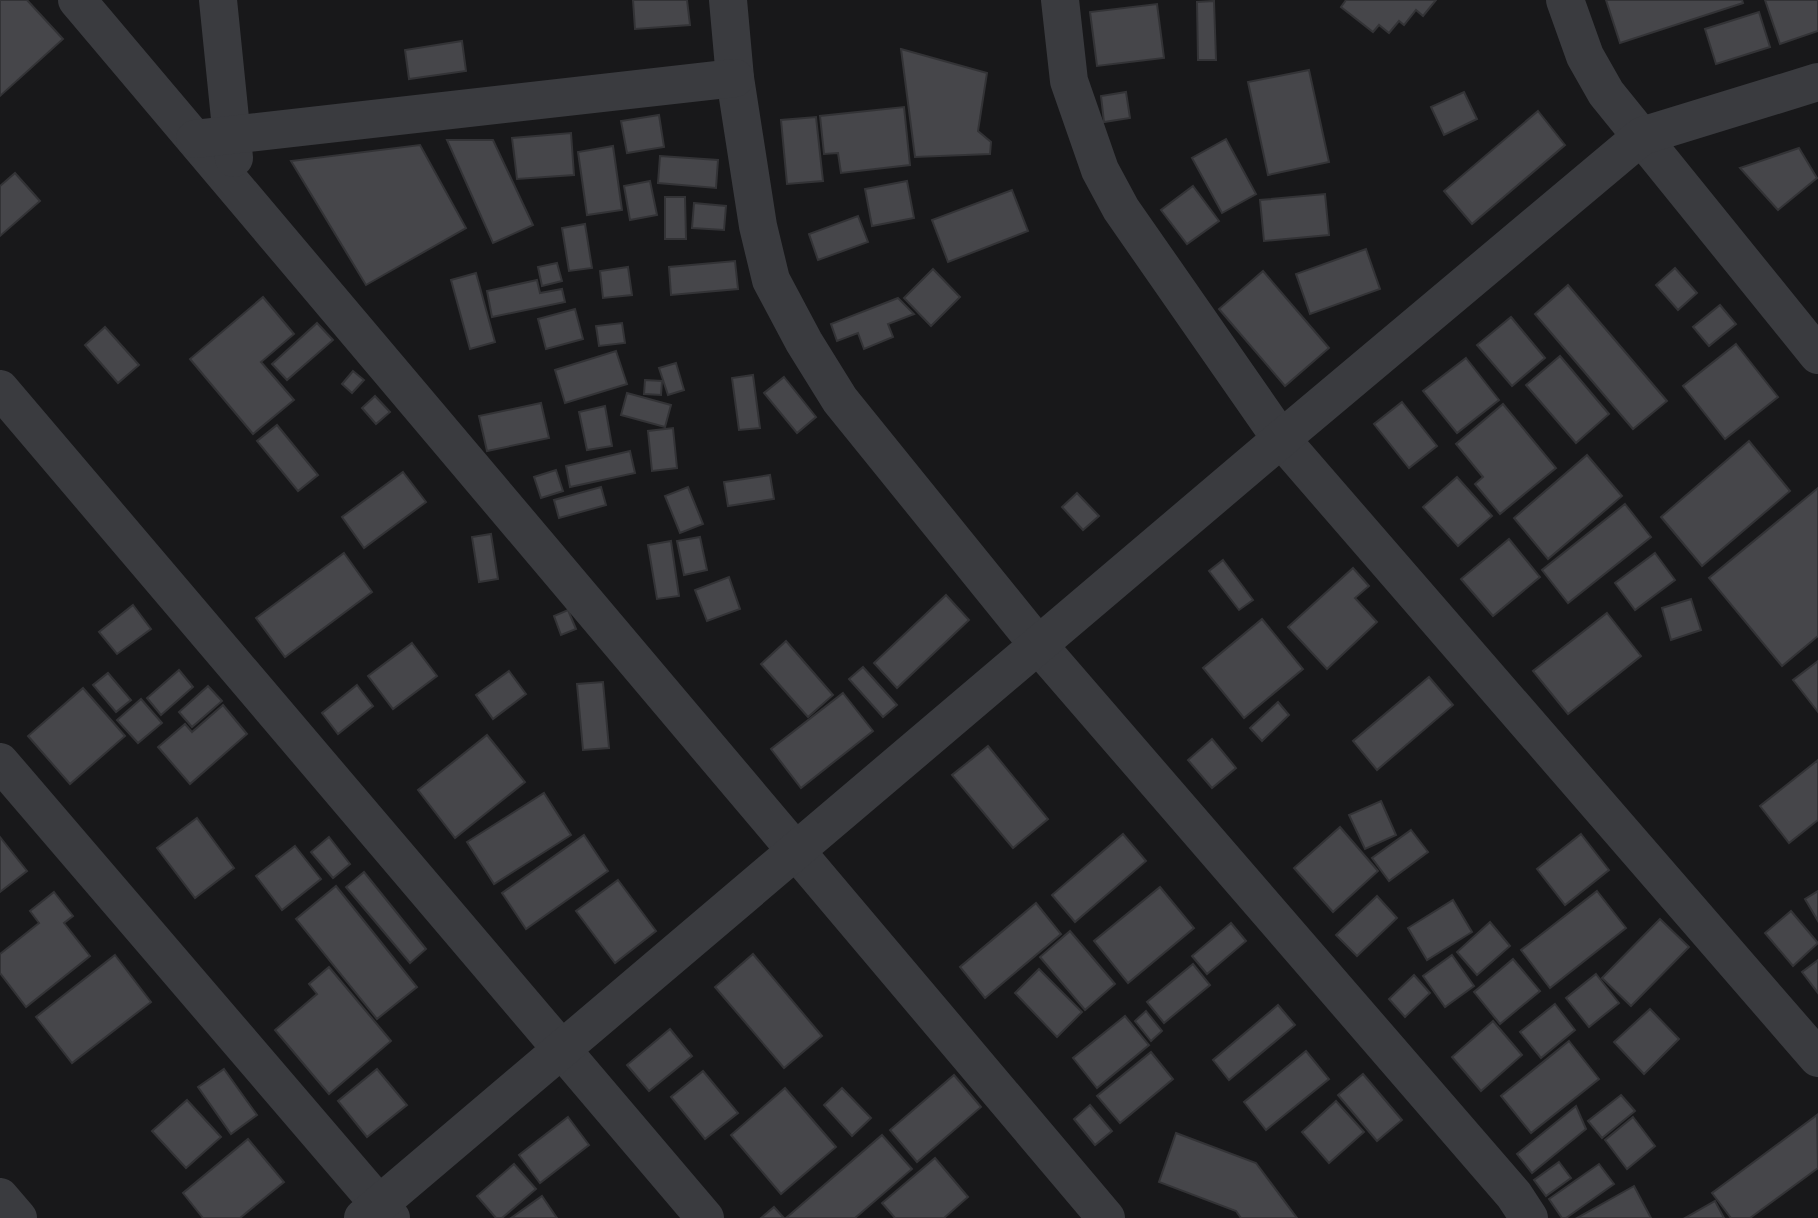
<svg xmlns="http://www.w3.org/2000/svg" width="1818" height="1218" font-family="'Sofia Sans Condensed',sans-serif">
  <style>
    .building { fill: #46464a; stroke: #333336; stroke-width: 2 }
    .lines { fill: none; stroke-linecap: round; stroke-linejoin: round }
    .minor { stroke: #3a3b3f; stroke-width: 38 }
  </style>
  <rect width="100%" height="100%" fill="#18181a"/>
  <g class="building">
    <polygon points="0,0 27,0 63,39 0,96"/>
    <polygon points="633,0 687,0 690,25 635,29"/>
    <polygon points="1346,0 1436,0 1423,16 1416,10 1404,25 1399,21 1389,33 1379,25 1373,32 1341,7"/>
    <polygon points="1606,0 1742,0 1743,3 1620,43"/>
    <polygon points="1765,0 1818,0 1818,31 1780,44"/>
    <polygon points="1214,1 1216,60 1198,60 1197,2"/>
    <polygon points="1157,4 1164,58 1097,66 1090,12"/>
    <polygon points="1759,12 1770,47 1716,64 1705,29"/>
    <polygon points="462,41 466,71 409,79 405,50"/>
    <polygon points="901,49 987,73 978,131 991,142 990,154 915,157"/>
    <polygon points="1309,70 1329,162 1268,175 1248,82"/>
    <polygon points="1126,92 1130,118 1104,122 1101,96"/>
    <polygon points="1464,92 1477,119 1444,135 1431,107"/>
    <polygon points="904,107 910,165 841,173 838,153 824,154 820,116"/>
    <polygon points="1538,111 1565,145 1472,224 1444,191"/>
    <polygon points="659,115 664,147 627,153 621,121"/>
    <polygon points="816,117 823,181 787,184 781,120"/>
    <polygon points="571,133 574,175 517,179 512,138"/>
    <polygon points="1226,139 1256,194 1222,213 1192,158"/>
    <polygon points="447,140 493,140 533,225 493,243"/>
    <polygon points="420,145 466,228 366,285 291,161"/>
    <polygon points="613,146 622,210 587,215 578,152"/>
    <polygon points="1799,148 1817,178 1778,210 1740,168"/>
    <polygon points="660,156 718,160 716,188 658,183"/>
    <polygon points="15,173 40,201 0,236 0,186"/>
    <polygon points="650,181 657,215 630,220 624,186"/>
    <polygon points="907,181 914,218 872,226 865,189"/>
    <polygon points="1193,186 1219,221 1187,244 1161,210"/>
    <polygon points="1012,190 1028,231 948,262 932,220"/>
    <polygon points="1325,194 1329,235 1264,241 1260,200"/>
    <polygon points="665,197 685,197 686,239 665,239"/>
    <polygon points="694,203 726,206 724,230 692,228"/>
    <polygon points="858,216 868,242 818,260 809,234"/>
    <polygon points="585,224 592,268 569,271 562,228"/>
    <polygon points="1366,249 1380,289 1310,314 1296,274"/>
    <polygon points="735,261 738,289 671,295 669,267"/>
    <polygon points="557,263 562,281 542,286 538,267"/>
    <polygon points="628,267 632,295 603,298 600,271"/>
    <polygon points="1675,268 1697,293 1678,310 1656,285"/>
    <polygon points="933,269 960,297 931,326 904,298"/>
    <polygon points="1263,271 1329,348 1285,386 1219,309"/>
    <polygon points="476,273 495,342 470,349 451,280"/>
    <polygon points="537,280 540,293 562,289 565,302 492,317 487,291"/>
    <polygon points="1568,285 1667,401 1633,429 1535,314"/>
    <polygon points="263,297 294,334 261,362 294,400 253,434 190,359"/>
    <polygon points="898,298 914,314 888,324 893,337 864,349 858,333 837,341 831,324"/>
    <polygon points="1720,305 1736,324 1709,346 1693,327"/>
    <polygon points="575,309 583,339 546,349 538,319"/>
    <polygon points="1511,317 1545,358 1512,386 1477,345"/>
    <polygon points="317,323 333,340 287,380 272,364"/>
    <polygon points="622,323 625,343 599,346 596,326"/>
    <polygon points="105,327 139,365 118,383 85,345"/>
    <polygon points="1736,344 1778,397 1725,439 1683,386"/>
    <polygon points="616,351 627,384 565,403 555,370"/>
    <polygon points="1560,356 1609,414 1576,443 1526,385"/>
    <polygon points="1466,358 1499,400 1457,433 1423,391"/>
    <polygon points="676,363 684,390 668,395 659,368"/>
    <polygon points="353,371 364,380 352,393 342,384"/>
    <polygon points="753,375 760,428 739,430 732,378"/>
    <polygon points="784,377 816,417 797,433 764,393"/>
    <polygon points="645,380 662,381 661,395 644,394"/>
    <polygon points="627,393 671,405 665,427 621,415"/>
    <polygon points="375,396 390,412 376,424 362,408"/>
    <polygon points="1402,402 1437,446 1409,468 1374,424"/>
    <polygon points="541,403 549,438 487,451 479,416"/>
    <polygon points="1503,404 1556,468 1500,514 1475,484 1483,477 1456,444"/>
    <polygon points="605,406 612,446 587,450 579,412"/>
    <polygon points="277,425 318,475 298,491 257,441"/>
    <polygon points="673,428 677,468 652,471 648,431"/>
    <polygon points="1749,441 1790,491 1702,566 1661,517"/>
    <polygon points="630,451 635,473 570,487 566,466"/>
    <polygon points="1587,455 1622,496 1548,559 1514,518"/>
    <polygon points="556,470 563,491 541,498 534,477"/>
    <polygon points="403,472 426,502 364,548 342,517"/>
    <polygon points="770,475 774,499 728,506 724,482"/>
    <polygon points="1457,477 1492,516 1458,546 1423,507"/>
    <polygon points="601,487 606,505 559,518 554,500"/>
    <polygon points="688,487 703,524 680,533 665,496"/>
    <polygon points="1818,488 1818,636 1782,666 1709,578"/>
    <polygon points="1077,493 1099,516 1083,530 1062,507"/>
    <polygon points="1625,504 1651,537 1568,603 1542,570"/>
    <polygon points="491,534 498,579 479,582 472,537"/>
    <polygon points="700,537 707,570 684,575 677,541"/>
    <polygon points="1509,539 1540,577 1493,616 1461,579"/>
    <polygon points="671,541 679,596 657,599 648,545"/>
    <polygon points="344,553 372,592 285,657 256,618"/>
    <polygon points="1655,553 1675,580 1635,610 1615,583"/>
    <polygon points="1223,560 1253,600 1239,610 1209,571"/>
    <polygon points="1353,568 1369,586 1355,598 1377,622 1327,669 1288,627"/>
    <polygon points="729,577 740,609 707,621 695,590"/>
    <polygon points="946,595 969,620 897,688 874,663"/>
    <polygon points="1691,599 1701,630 1671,640 1662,608"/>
    <polygon points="133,605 151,629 117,654 99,632"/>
    <polygon points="568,610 576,629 561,635 554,616"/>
    <polygon points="1607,613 1641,656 1568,714 1533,671"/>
    <polygon points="1262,619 1303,669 1244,718 1203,668"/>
    <polygon points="786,641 833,695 808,717 761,664"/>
    <polygon points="412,643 437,676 393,709 368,676"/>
    <polygon points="1818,661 1818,712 1793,680"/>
    <polygon points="863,667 897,705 883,717 849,679"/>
    <polygon points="179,670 193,687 161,715 147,698"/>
    <polygon points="509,671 526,694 493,719 476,695"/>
    <polygon points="108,673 131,700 116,712 93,685"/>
    <polygon points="1429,677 1453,705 1377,770 1353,741"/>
    <polygon points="603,682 609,748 583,750 577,684"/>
    <polygon points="357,685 373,706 338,734 322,713"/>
    <polygon points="208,686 222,701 192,727 179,712"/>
    <polygon points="83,688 125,736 70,784 28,736"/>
    <polygon points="843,693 873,731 801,788 771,749"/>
    <polygon points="141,699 162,723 138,743 117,720"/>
    <polygon points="1278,702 1289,715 1262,741 1250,728"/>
    <polygon points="223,705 247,734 190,784 158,747 185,724 192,732"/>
    <polygon points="487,735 525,782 455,838 418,790"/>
    <polygon points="1212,739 1236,768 1212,788 1188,760"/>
    <polygon points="988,746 1048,819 1013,848 952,775"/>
    <polygon points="1818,760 1818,820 1789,843 1760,806"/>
    <polygon points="544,793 571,835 494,884 467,842"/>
    <polygon points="1381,801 1396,835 1365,849 1349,815"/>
    <polygon points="197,818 234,868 195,898 157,848"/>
    <polygon points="1340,827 1378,871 1333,912 1294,868"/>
    <polygon points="1411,830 1428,852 1389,881 1372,858"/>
    <polygon points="1123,834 1146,861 1075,922 1052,895"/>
    <polygon points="1581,834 1609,870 1565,905 1537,869"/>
    <polygon points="584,835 608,871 526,929 502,893"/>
    <polygon points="0,837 27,871 0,892"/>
    <polygon points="329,837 350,864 333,878 311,852"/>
    <polygon points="295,846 321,879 282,910 256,876"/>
    <polygon points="364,872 426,949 410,963 346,887"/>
    <polygon points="618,880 656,931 615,963 576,911"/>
    <polygon points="336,886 417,987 377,1019 296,919"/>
    <polygon points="1160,887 1194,928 1128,983 1094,941"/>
    <polygon points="1597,891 1626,928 1550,988 1521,950"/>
    <polygon points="1818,891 1818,921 1805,899"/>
    <polygon points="54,892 73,916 64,923 90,956 26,1007 0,973 0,954 39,923 30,911"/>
    <polygon points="1377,896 1397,918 1357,956 1336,935"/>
    <polygon points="1453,900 1472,932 1427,960 1408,928"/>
    <polygon points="1036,903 1061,934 985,998 960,967"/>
    <polygon points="1791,911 1818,943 1793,966 1765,933"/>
    <polygon points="1660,919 1689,947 1631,1006 1602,978"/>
    <polygon points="1490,922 1510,946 1477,975 1457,952"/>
    <polygon points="1231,923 1246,941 1207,974 1192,956"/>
    <polygon points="1070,931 1115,984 1085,1010 1040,957"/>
    <polygon points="753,954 822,1036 784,1068 715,987"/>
    <polygon points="115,955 151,1002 72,1063 36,1017"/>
    <polygon points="1452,955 1474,986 1445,1007 1423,976"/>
    <polygon points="1513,959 1540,991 1500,1024 1474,992"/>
    <polygon points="1818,960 1818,993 1802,972"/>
    <polygon points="1193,964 1210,985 1164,1023 1147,1002"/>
    <polygon points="329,967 391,1041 329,1094 275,1030 317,994 309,984"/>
    <polygon points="1039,969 1082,1012 1057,1037 1015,993"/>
    <polygon points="1596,974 1619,1003 1589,1027 1566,998"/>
    <polygon points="1414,975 1430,993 1405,1017 1389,999"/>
    <polygon points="1555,1004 1575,1030 1541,1058 1520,1032"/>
    <polygon points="1278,1005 1295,1025 1229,1080 1213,1060"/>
    <polygon points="1650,1009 1679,1039 1644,1074 1614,1042"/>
    <polygon points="1146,1011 1162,1031 1151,1041 1135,1021"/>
    <polygon points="1125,1016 1149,1045 1097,1088 1073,1058"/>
    <polygon points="1493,1021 1522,1055 1481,1091 1452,1057"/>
    <polygon points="670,1029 692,1056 649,1091 627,1065"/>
    <polygon points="1569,1041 1599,1079 1531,1133 1501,1096"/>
    <polygon points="1306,1051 1329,1079 1266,1130 1244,1102"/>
    <polygon points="1151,1052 1173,1079 1120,1123 1097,1096"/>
    <polygon points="224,1069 257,1115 231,1134 198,1087"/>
    <polygon points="377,1069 407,1105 367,1137 338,1101"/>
    <polygon points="703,1071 738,1113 705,1139 671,1097"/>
    <polygon points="1363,1074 1402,1120 1377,1141 1338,1095"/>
    <polygon points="954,1075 981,1107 917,1162 890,1130"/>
    <polygon points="785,1088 836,1147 781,1194 731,1135"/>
    <polygon points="842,1088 871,1118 852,1136 824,1105"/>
    <polygon points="1621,1095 1635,1111 1602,1138 1588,1121"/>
    <polygon points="187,1100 221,1137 186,1168 152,1131"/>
    <polygon points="1336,1101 1364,1132 1329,1163 1302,1132"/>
    <polygon points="1090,1105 1112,1131 1095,1145 1074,1119"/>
    <polygon points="1576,1106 1586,1129 1532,1173 1517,1154"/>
    <polygon points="1817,1115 1818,1168 1750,1218 1731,1218 1712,1193"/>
    <polygon points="568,1117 589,1145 540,1183 519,1155"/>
    <polygon points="1633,1117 1655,1146 1627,1169 1605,1140"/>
    <polygon points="1176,1133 1256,1163 1297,1218 1241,1218 1236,1211 1159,1182"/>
    <polygon points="882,1135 912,1169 855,1218 786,1218"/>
    <polygon points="248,1139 284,1182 240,1218 203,1218 183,1193"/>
    <polygon points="935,1158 968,1197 944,1218 895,1218 882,1203"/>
    <polygon points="1559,1162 1571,1178 1546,1196 1534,1180"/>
    <polygon points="514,1164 536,1189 502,1218 496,1218 477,1196"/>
    <polygon points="1599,1164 1614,1184 1566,1218 1562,1218 1549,1199"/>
    <polygon points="1634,1186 1651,1218 1577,1218"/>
    <polygon points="542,1196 557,1218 511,1218"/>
    <polygon points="1715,1201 1724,1218 1685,1218"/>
    <polygon points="774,1207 784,1218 761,1218"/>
  </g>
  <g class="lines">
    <g class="minor">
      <polyline points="77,0 1106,1218"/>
      <polyline points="218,0 234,158"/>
      <polyline points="728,0 735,78 758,226 771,280 804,342 840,400 1039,646 1514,1195 1529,1218"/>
      <polyline points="1060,0 1069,81 1100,170 1121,209 1281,439 1818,1058"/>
      <polyline points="1565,0 1585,56 1606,93 1818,355"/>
      <polyline points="195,139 735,78"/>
      <polyline points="0,389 705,1218"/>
      <polyline points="0,762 391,1218"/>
      <polyline points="0,1197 18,1218"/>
      <polyline points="363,1218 1281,439 1642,136 1818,82"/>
    </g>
  </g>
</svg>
